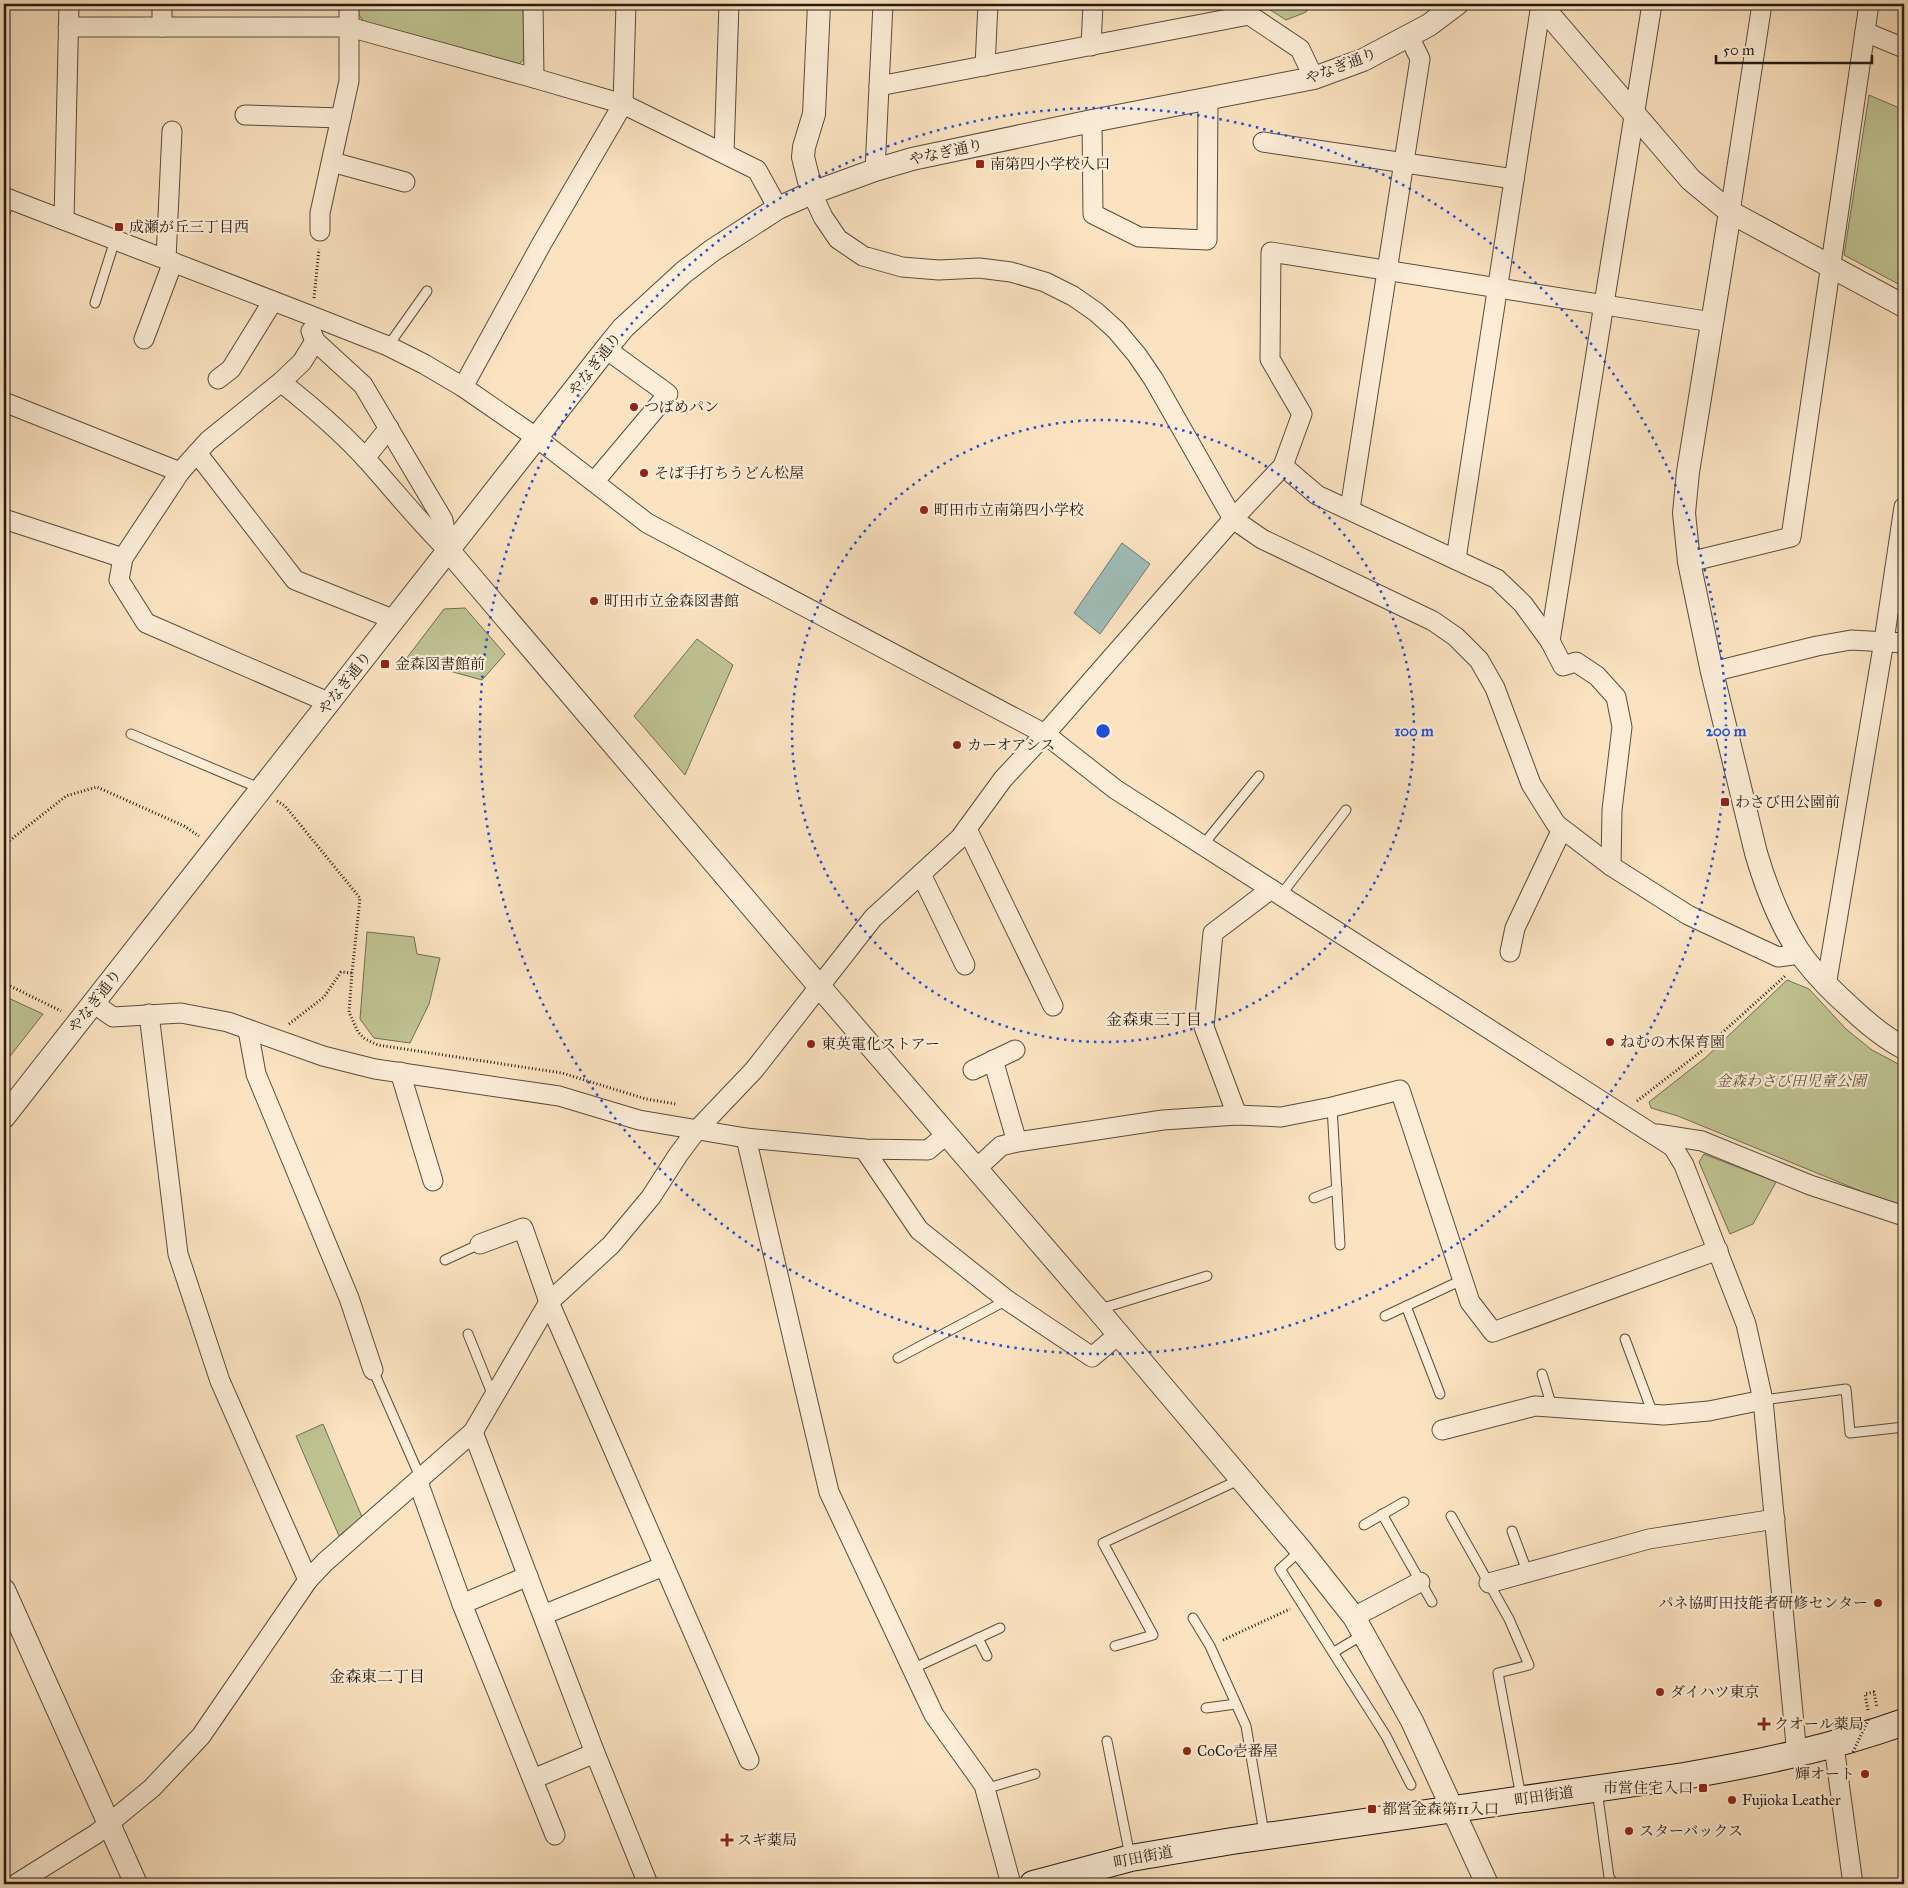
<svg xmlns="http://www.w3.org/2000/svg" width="1908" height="1888" font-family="'IM FELL Great Primer','Noto Serif JP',serif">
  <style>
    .green { fill: #bfc392; stroke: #706e52 }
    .water { fill: #9fbdb7; stroke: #6d7c75 }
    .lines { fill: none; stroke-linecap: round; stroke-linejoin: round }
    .service-casing { stroke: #584c3d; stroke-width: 11 }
    .minor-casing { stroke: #584c3d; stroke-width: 21 }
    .tertiary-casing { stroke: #584c3d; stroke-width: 24 }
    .secondary-casing { stroke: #221a11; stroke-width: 28 }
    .path { stroke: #221a11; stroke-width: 3; stroke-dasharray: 1 2.5; stroke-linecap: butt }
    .service { stroke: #fcedd7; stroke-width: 9 }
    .minor { stroke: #fcedd7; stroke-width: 19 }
    .tertiary { stroke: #fcedd7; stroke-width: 22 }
    .secondary { stroke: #fcedd7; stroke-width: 26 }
    .path-bridge { stroke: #221a11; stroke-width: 3; stroke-dasharray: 1 2.5; stroke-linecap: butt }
    .ring { fill: none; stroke: #1d4ed8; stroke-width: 2.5; stroke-dasharray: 2.5 5 }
    .poi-dot { fill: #8f2418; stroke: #fcedd7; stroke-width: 2 }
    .labels { text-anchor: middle; stroke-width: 4.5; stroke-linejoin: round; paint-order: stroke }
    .street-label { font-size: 15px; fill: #221a11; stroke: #fcedd7 }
    .poi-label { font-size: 15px; fill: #221a11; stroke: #fcedd7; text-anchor: start }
    .park-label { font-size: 15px; font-style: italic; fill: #59553e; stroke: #fcedd7 }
    .neighbourhood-label { font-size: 16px; fill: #221a11; stroke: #fcedd7 }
    .centre { fill: #1d4ed8; stroke: #fcedd7; stroke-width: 2.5 }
    .ring-label { font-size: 15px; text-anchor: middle; font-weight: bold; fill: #1d4ed8; stroke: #fcedd7; stroke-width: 4.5; stroke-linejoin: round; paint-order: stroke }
  </style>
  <rect width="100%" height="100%" fill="#fbe3c1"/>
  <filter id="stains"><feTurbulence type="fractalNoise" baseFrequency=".004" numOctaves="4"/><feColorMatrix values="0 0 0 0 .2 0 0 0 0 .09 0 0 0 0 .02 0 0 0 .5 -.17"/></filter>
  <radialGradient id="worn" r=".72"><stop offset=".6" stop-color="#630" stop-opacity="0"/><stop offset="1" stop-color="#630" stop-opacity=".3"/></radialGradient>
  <g class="green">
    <polygon points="358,4 523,4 524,59 517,66 365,24 358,13"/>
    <polygon points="1261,4 1312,4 1306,12 1286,20"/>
    <polygon points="1869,95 1904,110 1904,287 1844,255"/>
    <polygon points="465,608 505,654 482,680 406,659 444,609"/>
    <polygon points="697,639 733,665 685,775 634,716"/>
    <polygon points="367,932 414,937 417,954 440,958 429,1004 410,1043 374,1038 360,1019"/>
    <polygon points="1787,980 1809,989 1846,1029 1872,1050 1904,1067 1904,1206 1863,1192 1678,1116 1651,1108 1649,1102 1705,1058"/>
    <polygon points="4,996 43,1014 4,1064"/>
    <polygon points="1704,1154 1776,1182 1753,1224 1730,1234 1699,1162"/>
    <polygon points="323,1424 362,1517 339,1536 296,1436"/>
  </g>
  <polygon class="water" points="1122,543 1150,564 1100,634 1074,613"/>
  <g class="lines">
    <defs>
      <g id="service">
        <polyline points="4,216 10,199"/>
        <polyline points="95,303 115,240"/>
        <polyline points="388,346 427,291"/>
        <polyline points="131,734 259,788"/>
        <polyline points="1203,845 1259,776"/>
        <polyline points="1281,895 1346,810"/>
        <polyline points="1332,1107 1340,1245"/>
        <polyline points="1314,1198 1337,1189"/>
        <polyline points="445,1260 480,1244"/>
        <polyline points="1406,1306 1440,1394"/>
        <polyline points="1100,1309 1207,1276"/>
        <polyline points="1385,1316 1462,1280"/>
        <polyline points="468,1334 493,1396"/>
        <polyline points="1625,1339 1653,1414"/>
        <polyline points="898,1358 1007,1300"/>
        <polyline points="373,1370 421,1479"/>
        <polyline points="1542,1374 1552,1407"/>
        <polyline points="1763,1400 1846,1389 1850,1433 1904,1427"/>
        <polyline points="1382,1514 1432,1602"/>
        <polyline points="1451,1516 1509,1619 1529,1665 1498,1673 1521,1797"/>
        <polyline points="1364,1525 1404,1502"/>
        <polyline points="1512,1531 1527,1571"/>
        <polyline points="1301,1550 1280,1569 1386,1736 1411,1785"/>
        <polyline points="1193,1618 1210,1646 1246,1726 1264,1833"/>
        <polyline points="978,1638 987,1656"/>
        <polyline points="1115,1646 1153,1635 1103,1543 1241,1479"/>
        <polyline points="1334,1652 1364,1634"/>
        <polyline points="912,1669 1000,1628"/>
        <polyline points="1206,1708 1236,1704"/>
        <polyline points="1107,1741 1130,1856"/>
        <polyline points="985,1789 1035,1774"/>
        <polyline points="1597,1790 1609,1877 1614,1884"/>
      </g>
      <g id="minor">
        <polyline points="533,4 534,78"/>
        <polyline points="1233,4 1300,49 1314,78"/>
        <polyline points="68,27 349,27 534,78 623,104 757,170 778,208"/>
        <polyline points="162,27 162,4"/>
        <polyline points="1865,32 1904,48"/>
        <polyline points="1091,46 1093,4"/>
        <polyline points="985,66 988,4"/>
        <polyline points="879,86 1249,15"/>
        <polyline points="245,115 341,118"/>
        <polyline points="1092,121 1093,214 1139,237 1207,240 1208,99"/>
        <polyline points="1263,142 1514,179"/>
        <polyline points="724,153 729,4"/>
        <polyline points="332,162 405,182"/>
        <polyline points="875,170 883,4"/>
        <polyline points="812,193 823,217 838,239 863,256 902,267 939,270 979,268 1011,272 1045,282 1073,296 1096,312 1116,330 1137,355 1154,380 1233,519 1262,539 1433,621 1456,637 1479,660 1495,688 1531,784 1556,824 1611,866 1688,915 1778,957 1800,954"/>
        <polyline points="4,197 312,316 388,346 424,364 463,387 537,438 647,523 1045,734 1115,789 1673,1147 1684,1165 1746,1324 1763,1400 1797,1755"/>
        <polyline points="1730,212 1762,4"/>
        <polyline points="64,220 69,4"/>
        <polyline points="320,231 320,213 349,81 349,4"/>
        <polyline points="166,259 172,131"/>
        <polyline points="311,331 315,341 363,385 443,520 449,551"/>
        <polyline points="144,339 173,262"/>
        <polyline points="315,341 302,362 281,382 208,441 180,472 123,558 119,580 146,623 330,703"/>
        <polyline points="218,379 231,369 273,301"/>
        <path d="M281,382C311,406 340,430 366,459C394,490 419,522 449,551"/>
        <polyline points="463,387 542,243 623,104 626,4"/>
        <polyline points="4,402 180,472"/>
        <polyline points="197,453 295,580 395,620"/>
        <polyline points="365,458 389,428"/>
        <polyline points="1283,466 1317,495 1497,579 1523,604 1550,641 1563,666 1576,662 1597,676 1616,697 1622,727 1612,810 1611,866"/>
        <polyline points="594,482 668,394 606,349"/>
        <polyline points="1350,509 1420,59 1409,36"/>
        <polyline points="4,519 123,558"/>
        <polyline points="1456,559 1541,4"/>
        <polyline points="1689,562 1791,537 1869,4"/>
        <polyline points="1550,641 1652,4"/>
        <polyline points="1712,672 1817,646 1851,640 1904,643"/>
        <polyline points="967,829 1053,1006"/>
        <polyline points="921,874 965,965"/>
        <polyline points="1510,952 1515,928 1562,829"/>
        <polyline points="1826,986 1884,641 1904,507"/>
        <polyline points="93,1003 113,1017 181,1013 228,1022 323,1056 375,1069 559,1096 639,1120 746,1138"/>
        <polyline points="149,1014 178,1254 220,1381 308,1580"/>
        <polyline points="248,1030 256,1074 349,1298 373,1370"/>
        <polyline points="993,1060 1017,1142"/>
        <polyline points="973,1070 1015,1050"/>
        <polyline points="400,1072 433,1181"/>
        <polyline points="1237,1115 1204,1027 1213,933 1271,889"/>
        <polyline points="947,1134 928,1150 864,1149 746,1138 829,1492 934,1715 984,1785 1011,1884"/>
        <polyline points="1657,1134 1702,1141 1810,1185 1904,1216"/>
        <polyline points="864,1149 919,1230 1007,1300 1092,1357 1119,1334"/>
        <polyline points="976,1169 1001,1146 1017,1142 1163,1120 1237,1115 1281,1117 1332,1107 1400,1090 1470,1302 1493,1332 1718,1250"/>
        <polyline points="480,1244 523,1228 549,1302 749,1760"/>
        <polyline points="1442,1430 1535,1406 1664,1415 1709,1411 1763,1400"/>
        <polyline points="473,1432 595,1753 648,1884"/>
        <polyline points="418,1482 462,1604 555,1835"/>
        <polyline points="1489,1583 1649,1539 1775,1519"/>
        <polyline points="462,1604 528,1576"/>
        <polyline points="543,1615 664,1566"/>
        <polyline points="1354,1617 1420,1582"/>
        <polyline points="1834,1746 1853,1884"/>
        <polyline points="533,1779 595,1753"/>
        <polyline points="16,1884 96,1834 152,1788 201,1736 308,1580 325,1562 473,1432 549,1302 611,1245 651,1197 678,1155 696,1131 754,1070 873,918 960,838 1003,779 1045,734 1233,519 1283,466 1302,414 1270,359 1271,252 1712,322"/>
      </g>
      <g id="tertiary">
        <polyline points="1540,4 1691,180 1730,212 1904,306"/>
        <polyline points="812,193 803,157 804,147 814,114 819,4"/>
        <path d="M1730,212L1688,472L1684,513L1689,562L1712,672L1756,853C1766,887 1783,931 1805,960C1819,978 1835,994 1852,1009C1868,1024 1885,1038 1904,1048"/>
        <polyline points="449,551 819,986 1098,1310 1301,1550 1354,1617 1412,1721 1487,1884"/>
        <polyline points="4,1117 606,349 623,328 684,272 713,250 778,208 812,193 875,170 912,159 1092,121 1314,78 1363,60 1429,25 1457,4"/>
        <polyline points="4,1590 136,1884"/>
      </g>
      <path id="secondary" d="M1033,1884L1131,1858L1232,1841L1684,1776C1760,1763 1831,1748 1904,1722"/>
    </defs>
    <use href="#service" class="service-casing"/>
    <use href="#minor" class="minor-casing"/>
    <use href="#tertiary" class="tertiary-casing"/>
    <use href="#secondary" class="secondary-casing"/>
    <g class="path">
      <polyline points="314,298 319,249"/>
      <polyline points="277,801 285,806 360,898 352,973 349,1012 358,1032 365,1039 378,1045 562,1073 646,1099 676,1104"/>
      <polyline points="4,845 66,796 97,787 184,826 199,836"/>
      <polyline points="4,983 61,1011"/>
      <polyline points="289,1024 324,997 341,972 352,973"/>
      <polyline points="1637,1101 1703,1050 1785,976"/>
      <polyline points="1223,1640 1290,1609"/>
      <polyline points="1868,1710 1865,1694 1874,1692 1877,1708"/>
    </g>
    <use href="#service" class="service"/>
    <use href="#minor" class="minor"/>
    <use href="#tertiary" class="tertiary"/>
    <use href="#secondary" class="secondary"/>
    <polyline class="path-bridge" points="1853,1752 1869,1718"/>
  </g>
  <g class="ring">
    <circle cx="1103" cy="731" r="311"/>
    <circle cx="1103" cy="731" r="623"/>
  </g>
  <g class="poi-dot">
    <rect x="975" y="159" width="10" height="10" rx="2.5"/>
    <rect x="114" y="222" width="10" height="10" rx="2.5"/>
    <circle cx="634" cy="407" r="5"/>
    <circle cx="644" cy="473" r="5"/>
    <circle cx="924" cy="510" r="5"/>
    <circle cx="594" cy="601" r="5"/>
    <rect x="380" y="659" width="10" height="10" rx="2.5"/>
    <circle cx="957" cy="745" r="5"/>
    <rect x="1720" y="797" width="10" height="10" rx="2.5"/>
    <circle cx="1610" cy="1042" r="5"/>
    <circle cx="811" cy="1044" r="5"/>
    <circle cx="1878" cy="1603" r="5"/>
    <circle cx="1660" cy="1692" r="5"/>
    <path d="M1761.5 1716.5h5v5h5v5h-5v5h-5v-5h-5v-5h5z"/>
    <circle cx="1187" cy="1751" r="5"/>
    <circle cx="1865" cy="1774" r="5"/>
    <rect x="1698" y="1783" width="10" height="10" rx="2.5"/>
    <circle cx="1732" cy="1800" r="5"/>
    <rect x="1367" y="1804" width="10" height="10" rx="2.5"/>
    <circle cx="1629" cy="1831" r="5"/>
    <path d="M724.5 1832.5h5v5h5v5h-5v5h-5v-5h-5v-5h5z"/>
  </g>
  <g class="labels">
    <g class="street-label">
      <text transform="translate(1341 66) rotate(-21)" y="5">やなぎ通り</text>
      <text transform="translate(946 152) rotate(-12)" y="5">やなぎ通り</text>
      <text transform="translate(595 364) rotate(-52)" y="5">やなぎ通り</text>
      <text transform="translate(345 683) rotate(-52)" y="5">やなぎ通り</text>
      <text transform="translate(95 1001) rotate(-52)" y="5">やなぎ通り</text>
      <text transform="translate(1544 1796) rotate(-8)" y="5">町田街道</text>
      <text transform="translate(1143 1857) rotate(-11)" y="5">町田街道</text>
    </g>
    <g class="poi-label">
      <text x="990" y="169">南第四小学校入口</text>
      <text x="129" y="232">成瀬が丘三丁目西</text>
      <text x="644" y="412">つばめパン</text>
      <text x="654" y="478">そば手打ちうどん松屋</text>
      <text x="934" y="515">町田市立南第四小学校</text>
      <text x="604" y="606">町田市立金森図書館</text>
      <text x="395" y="669">金森図書館前</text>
      <text x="967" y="750">カーオアシス</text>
      <text x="1735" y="807">わさび田公園前</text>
      <text x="1620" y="1047">ねむの木保育園</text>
      <text x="821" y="1049">東英電化ストアー</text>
      <text x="1868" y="1608" text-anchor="end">パネ協町田技能者研修センター</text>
      <text x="1670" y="1697">ダイハツ東京</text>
      <text x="1774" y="1729">クオール薬局</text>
      <text x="1197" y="1756">CoCo壱番屋</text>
      <text x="1855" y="1779" text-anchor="end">輝オート</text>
      <text x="1693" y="1793" text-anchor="end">市営住宅入口</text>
      <text x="1742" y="1805">Fujioka Leather</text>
      <text x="1382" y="1814">都営金森第11入口</text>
      <text x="1639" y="1836">スターバックス</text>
      <text x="737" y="1845">スギ薬局</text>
    </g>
    <g class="park-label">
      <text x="1791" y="1086">金森わさび田児童公園</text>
    </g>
    <g class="neighbourhood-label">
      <text x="1154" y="1025">金森東三丁目</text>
      <text x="377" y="1682">金森東二丁目</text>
    </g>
  </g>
  <circle cx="1103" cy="731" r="8" class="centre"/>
  <g class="ring-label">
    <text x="1414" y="736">100 m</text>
    <text x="1726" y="736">200 m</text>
  </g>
  <rect width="1908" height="1888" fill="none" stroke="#fbe3c1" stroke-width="20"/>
  <rect x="5" y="5" width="1898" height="1878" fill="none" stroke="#221a11" stroke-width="2.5"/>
  <rect x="10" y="10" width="1888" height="1868" fill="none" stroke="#221a11"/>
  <path d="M1716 55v8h156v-8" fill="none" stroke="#221a11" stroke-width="2.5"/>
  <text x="1723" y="55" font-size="15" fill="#221a11" stroke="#fcedd7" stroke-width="4" paint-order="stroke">50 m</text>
  <rect width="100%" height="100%" filter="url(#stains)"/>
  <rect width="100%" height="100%" fill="url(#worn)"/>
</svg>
